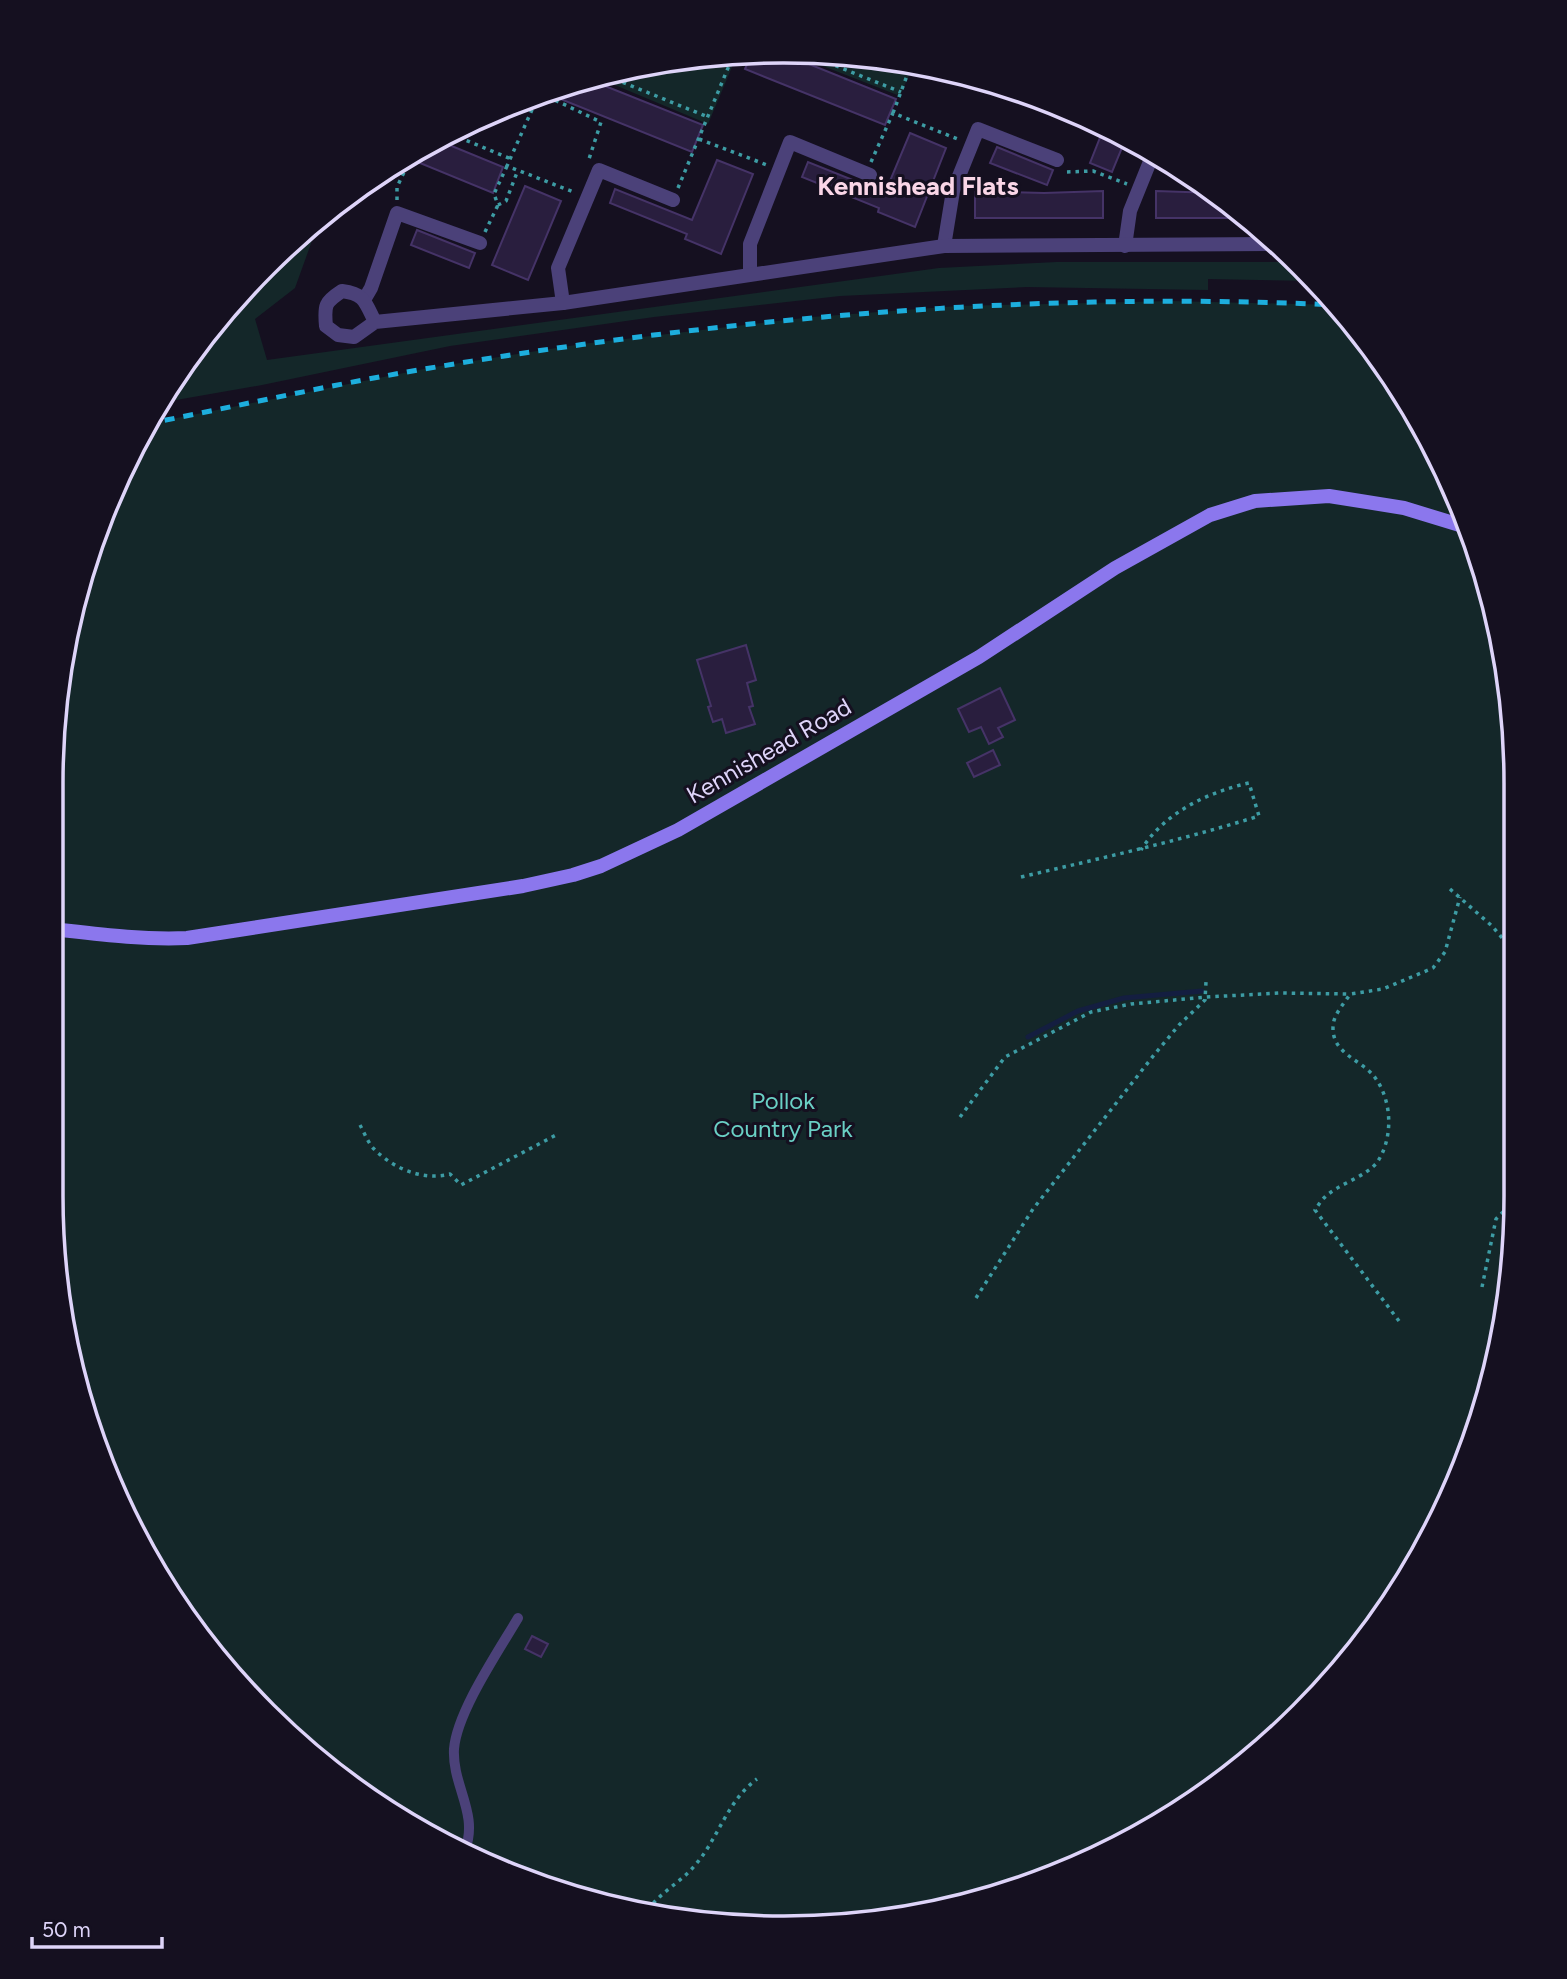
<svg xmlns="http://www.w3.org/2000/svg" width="1567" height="1979" font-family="Figtree,sans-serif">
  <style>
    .green { fill: #142729 }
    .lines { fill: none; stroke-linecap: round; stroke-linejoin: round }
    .stream { stroke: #141e40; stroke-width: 5 }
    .building { fill: #291e3e; stroke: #453367; stroke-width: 2 }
    .path { stroke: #3d9ca4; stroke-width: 3.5; stroke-dasharray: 3.5 5; stroke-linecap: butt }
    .lane { stroke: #4b4179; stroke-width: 10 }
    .street { stroke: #4b4179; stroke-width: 14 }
    .secondary { stroke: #8b77ed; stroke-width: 14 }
    .rail { stroke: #1daedd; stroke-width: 5; stroke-dasharray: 10 9; stroke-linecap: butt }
    .labels { text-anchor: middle; stroke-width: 6; stroke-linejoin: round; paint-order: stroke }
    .street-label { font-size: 24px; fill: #ded4f9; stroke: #151020 }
    .park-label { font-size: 24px; fill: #6ad0c5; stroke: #151020 }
    .neighbourhood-label { font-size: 26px; font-weight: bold; fill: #fad6e7; stroke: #151020 }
    .rim { fill: none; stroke: #ded4f9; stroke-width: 3.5 }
  </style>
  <rect width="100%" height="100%" fill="#151020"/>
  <g class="green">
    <polygon points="832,52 913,66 900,96 792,54"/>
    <polygon points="737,55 708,124 598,78 688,57"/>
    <polygon points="352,196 313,238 295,288 255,319 267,360 939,268 1057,262 1293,262 1314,281 1208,279 1208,290 1027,287 840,296 654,317 450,346 262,385 159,403 232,301 301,232"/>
    <polygon points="1171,301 1338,305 1418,417 1491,593 1515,735 1516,1196 1502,1338 1461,1476 1393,1603 1267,1746 1150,1830 973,1903 783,1928 593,1903 417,1830 265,1713 149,1562 76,1385 51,1195 52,736 90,548 146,424 434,367 582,344 812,317 958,306"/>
  </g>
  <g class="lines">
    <polyline class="stream" points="1028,1037 1078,1011 1124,998 1202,991"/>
  </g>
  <g class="building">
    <polygon points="784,54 896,99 885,125 745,69 751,55"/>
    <polygon points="590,80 703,125 692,152 543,92"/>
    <polygon points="1105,125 1126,138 1112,172 1090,163"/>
    <polygon points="910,133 946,148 915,227 878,212 879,208 802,177 808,162 885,193"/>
    <polygon points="437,140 503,167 493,193 415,161 421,147"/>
    <polygon points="997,147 1053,170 1047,185 990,163"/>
    <polygon points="717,160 753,174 721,254 685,239 687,234 610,203 615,189 692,220"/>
    <polygon points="525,186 561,201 528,280 492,265"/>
    <polygon points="975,191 1044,193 1103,191 1103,218 975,218"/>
    <polygon points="1156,191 1215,193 1230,202 1246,218 1156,218"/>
    <polygon points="417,230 475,253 469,268 411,245"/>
    <polygon points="746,645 756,680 747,683 753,706 749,707 755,724 726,733 722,719 713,722 708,707 711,706 697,660"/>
    <polygon points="1000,688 1015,720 998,728 1003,737 989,744 981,727 969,732 958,709"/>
    <polygon points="993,750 1000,765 974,777 967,763"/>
    <polygon points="532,1636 548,1644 541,1657 525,1649"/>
  </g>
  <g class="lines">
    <g class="path">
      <polyline points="804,53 901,92"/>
      <polyline points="607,76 708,117"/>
      <polyline points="540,93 601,122 589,159"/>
      <polyline points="539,94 507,166 576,193"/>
      <polyline points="893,113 911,65"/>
      <polyline points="1074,116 1075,114"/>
      <polyline points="451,134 511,159"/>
      <polyline points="699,139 767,165"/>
      <polyline points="871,162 893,113 960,140"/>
      <polyline points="507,166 494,194 498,205 506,201 518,170"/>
      <polyline points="1162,170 1177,170"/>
      <polyline points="1067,172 1093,171 1127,184"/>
      <polyline points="678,188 733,56"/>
      <polyline points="397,200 397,187 414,151"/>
      <polyline points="485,232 498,205"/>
      <path d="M1021,877C1102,858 1179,841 1259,816L1249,783C1208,792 1164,813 1141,850"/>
      <polyline points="1450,889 1492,926 1515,953"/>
      <polyline points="960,1117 1005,1057 1091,1012 1131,1004 1207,997 1280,993 1350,994"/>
      <path d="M360,1125C364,1132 368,1143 374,1149C394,1169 423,1181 450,1174L461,1185L556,1135"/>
      <polyline points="1482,1287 1496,1219 1516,1199"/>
      <polyline points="976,1298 1033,1209 1154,1055 1179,1025 1205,1000 1206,982"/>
      <path d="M1399,1321L1315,1210C1318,1206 1321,1200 1325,1197C1338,1184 1368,1176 1378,1161C1394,1136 1392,1098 1373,1075C1359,1059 1332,1053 1333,1027C1333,1015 1344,1004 1350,994L1383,989L1433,968L1445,952L1460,897"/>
      <path d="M648,1910C661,1891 682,1882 696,1864C719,1837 727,1801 757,1779"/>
    </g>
    <path class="lane" d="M465,1850C479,1813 452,1786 454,1749C457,1712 498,1652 518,1618"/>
    <g class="street">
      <polyline points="944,246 953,191 978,129 1057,160"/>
      <polyline points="1125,246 1130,211 1153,154"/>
      <polyline points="750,274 750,244 790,142 870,175"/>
      <polyline points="364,300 371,288 397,213 480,243"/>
      <polyline points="563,303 558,268 599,170 673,200"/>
      <path d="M375,322C365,302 365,294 342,291C325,302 324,305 326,326L338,335L354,337L375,322L563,303L944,246L1275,244"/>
    </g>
    <path class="secondary" d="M52,929C97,934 141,940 187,938L523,886L573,875L601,866L678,830L979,657L1115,568L1210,515L1255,501L1329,496L1404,508L1463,526"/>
    <path class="rail" d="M146,424C243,405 339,383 436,367C734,317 1036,291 1338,305"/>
  </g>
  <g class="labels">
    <g class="street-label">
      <text transform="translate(769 751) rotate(-30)" y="8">Kennishead Road</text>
    </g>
    <g class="park-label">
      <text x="783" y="1109">Pollok<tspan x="783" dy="28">Country Park</tspan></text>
    </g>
    <g class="neighbourhood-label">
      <text x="918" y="195">Kennishead Flats</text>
    </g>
  </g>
  <path d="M0 0H1567V1979H0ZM783 63H784A720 720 0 0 1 1504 783V1196A720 720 0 0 1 784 1916H783A720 720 0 0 1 63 1196V783A720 720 0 0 1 783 63Z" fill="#151020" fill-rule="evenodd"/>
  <path class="rim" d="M783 63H784A720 720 0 0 1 1504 783V1196A720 720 0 0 1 784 1916H783A720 720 0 0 1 63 1196V783A720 720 0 0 1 783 63Z"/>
  <path d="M32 1937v10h130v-10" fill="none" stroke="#ded4f9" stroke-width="3.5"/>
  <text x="42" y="1937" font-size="21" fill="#ded4f9" stroke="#151020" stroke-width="5" paint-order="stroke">50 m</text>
</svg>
